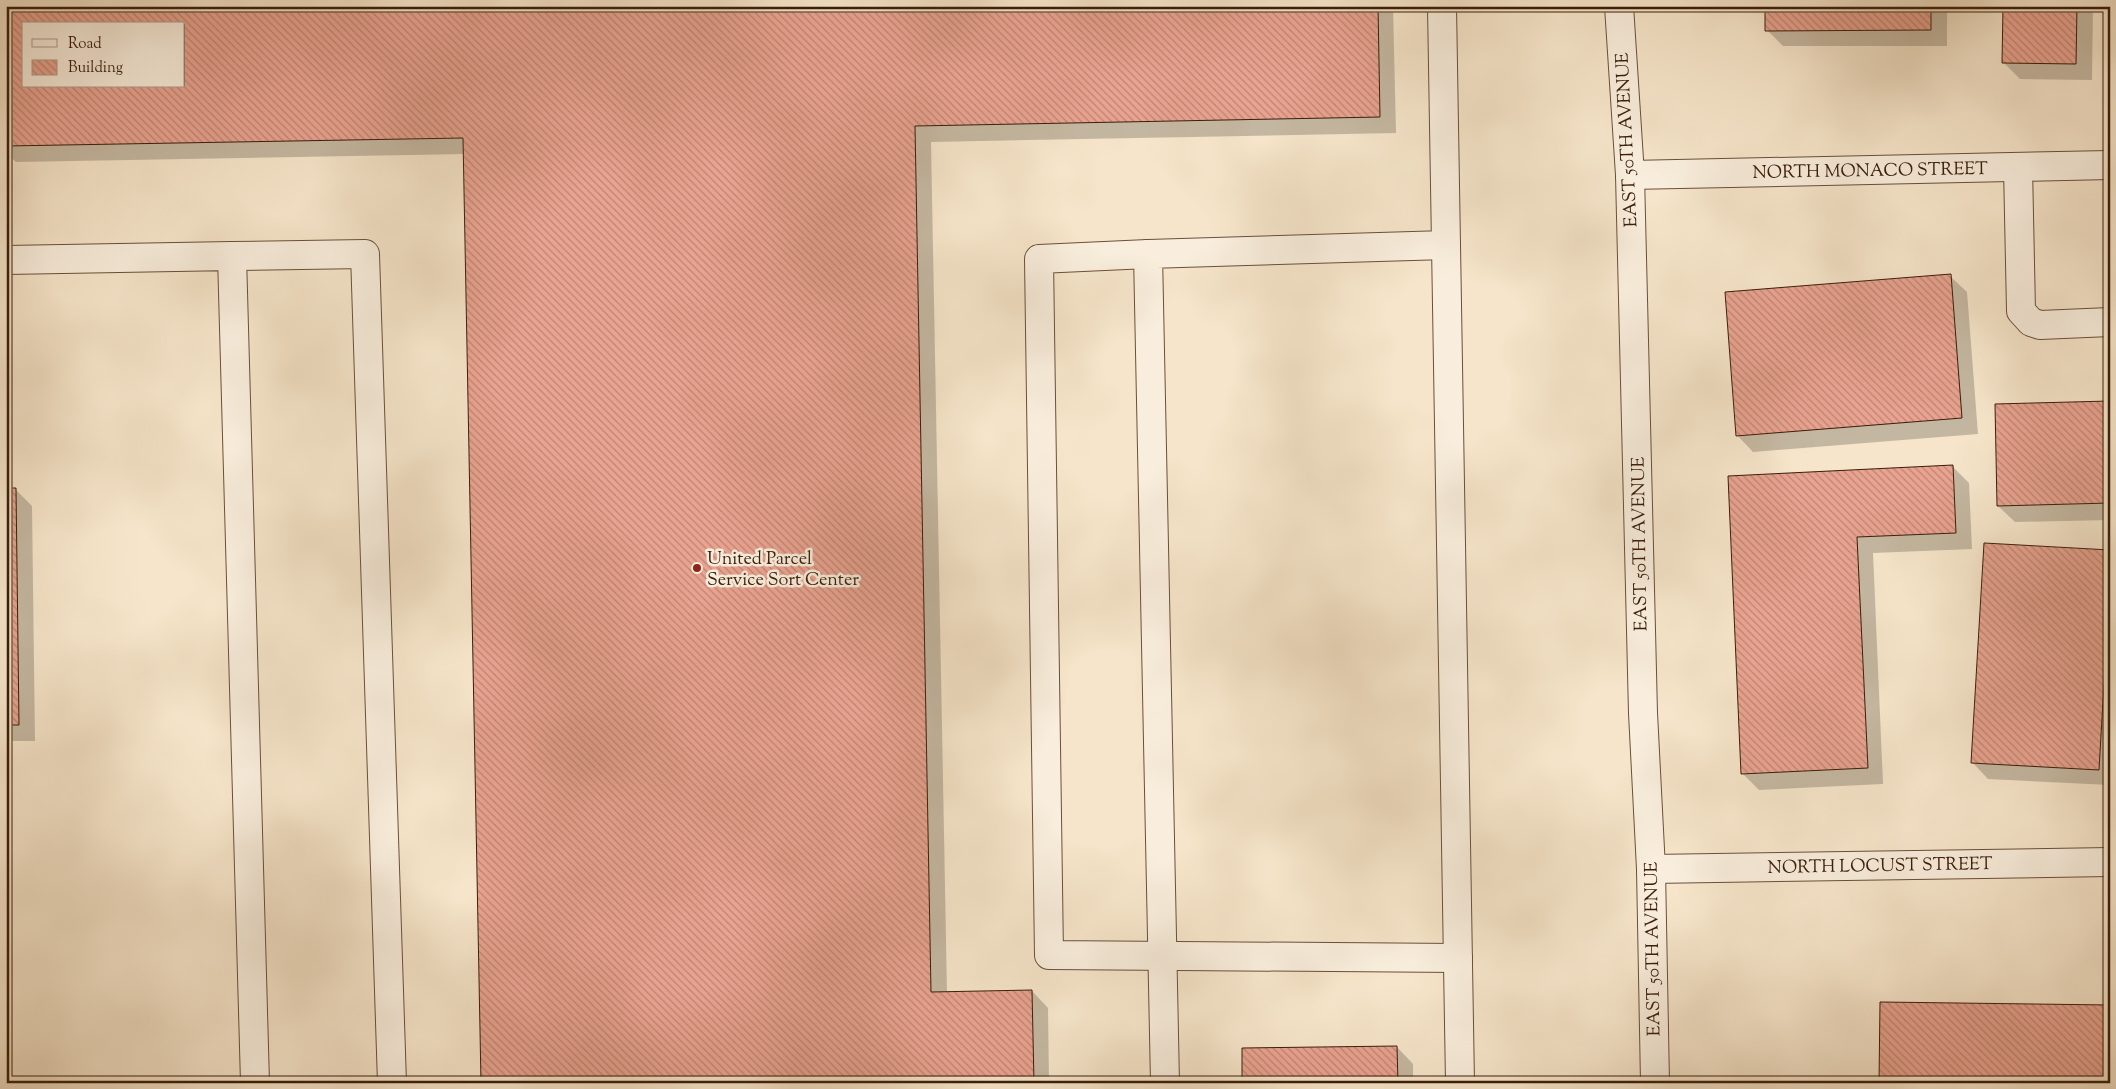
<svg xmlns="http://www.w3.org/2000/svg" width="2116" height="1089" font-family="'Sorts Mill Goudy',serif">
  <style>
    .shadow { fill: #0003; fill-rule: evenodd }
    .building { fill: url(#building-back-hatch); stroke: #3a1e0a; fill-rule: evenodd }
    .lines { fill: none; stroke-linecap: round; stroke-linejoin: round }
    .minor-casing { stroke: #69503a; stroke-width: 30 }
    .minor { stroke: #f9eedd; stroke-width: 28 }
    .poi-dot { fill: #8f2418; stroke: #f9eedd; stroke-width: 2 }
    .labels { text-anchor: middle; stroke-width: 5; stroke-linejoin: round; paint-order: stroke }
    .street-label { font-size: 18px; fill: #3a1e0a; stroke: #f9eedd }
    .poi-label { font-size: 18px; fill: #3a1e0a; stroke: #f9eedd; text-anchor: start }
  </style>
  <defs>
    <pattern id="building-back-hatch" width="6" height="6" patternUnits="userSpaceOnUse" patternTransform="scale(1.25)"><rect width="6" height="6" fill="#e9a390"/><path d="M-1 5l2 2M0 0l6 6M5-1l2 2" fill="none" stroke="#be8474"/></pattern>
  </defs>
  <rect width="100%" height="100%" fill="#f6e5ca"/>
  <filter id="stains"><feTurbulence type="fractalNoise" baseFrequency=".004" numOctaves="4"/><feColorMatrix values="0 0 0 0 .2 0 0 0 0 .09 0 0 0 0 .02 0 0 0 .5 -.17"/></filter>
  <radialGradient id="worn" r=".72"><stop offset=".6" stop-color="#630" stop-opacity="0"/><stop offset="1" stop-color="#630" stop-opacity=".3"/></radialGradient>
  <g class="shadow">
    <path d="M6,6H1393L1396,133L931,142L947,993L1032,991L1048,1008L1049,1083H482L465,154L16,162L6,153ZM24,24H184V86H24Z"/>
    <polygon points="1767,6 1947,6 1947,46 1783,46 1767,30"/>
    <polygon points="2004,6 2093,6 2092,80 2020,79 2004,63"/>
    <polygon points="1950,276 1967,292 1978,434 1753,452 1737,435"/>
    <polygon points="2110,402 2110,520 2015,522 1998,506"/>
    <polygon points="1953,467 1969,483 1972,549 1873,553 1883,784 1759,790 1743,774 1729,477"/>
    <polygon points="15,489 32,506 35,741 6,741 6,490"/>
    <polygon points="2110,551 2110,785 1988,779 1972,762"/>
    <polygon points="1397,1047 1413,1064 1413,1083 1243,1083"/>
  </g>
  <g class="building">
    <path d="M6,6H1378L1380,117L915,126L931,992L1032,990L1034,1083H481L463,138L6,146ZM24,24H184V86H24Z"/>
    <polygon points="1765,6 1931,6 1931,30 1765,31"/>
    <polygon points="2003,6 2077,6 2076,64 2002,63"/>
    <polygon points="1951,274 1962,418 1736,436 1725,292"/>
    <polygon points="2110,401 2110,503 1997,506 1995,404"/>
    <polygon points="1953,465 1956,533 1857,537 1868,768 1741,774 1728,476"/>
    <polygon points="6,488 16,488 19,725 6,725"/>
    <polygon points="1984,543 2110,550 2110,580 2099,770 1971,763"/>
    <polygon points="1880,1002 2110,1005 2110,1083 1879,1083"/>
    <polygon points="1397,1046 1398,1083 1242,1083 1242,1048"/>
  </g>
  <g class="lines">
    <defs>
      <g id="minor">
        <polyline points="1619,6 1630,175 1643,713 1651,869 1655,1083"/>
        <polyline points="2018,167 2021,311 2031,322 2040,325 2110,322"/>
        <polyline points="1630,175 2110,165"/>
        <polyline points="1446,245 1460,1083"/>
        <polyline points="1148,254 1039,259 1049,955 1458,958"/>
        <polyline points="232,256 365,254 392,1083"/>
        <polyline points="6,260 232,256 255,1083"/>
        <polyline points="1651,869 2110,862"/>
        <polyline points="1165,1083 1148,254 1446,245 1442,6"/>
      </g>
    </defs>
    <use href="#minor" class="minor-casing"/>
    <use href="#minor" class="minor"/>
  </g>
  <circle class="poi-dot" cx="697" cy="568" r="5"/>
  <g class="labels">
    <g class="street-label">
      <text transform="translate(1626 140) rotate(-93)" y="6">EAST 50TH AVENUE</text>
      <text transform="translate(1870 170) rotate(-1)" y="6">NORTH MONACO STREET</text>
      <text transform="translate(1639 544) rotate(-91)" y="6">EAST 50TH AVENUE</text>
      <text transform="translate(1880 865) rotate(-1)" y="6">NORTH LOCUST STREET</text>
      <text transform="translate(1652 949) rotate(-91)" y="6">EAST 50TH AVENUE</text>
    </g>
    <g class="poi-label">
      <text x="707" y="564">United Parcel<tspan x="707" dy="21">Service Sort Center</tspan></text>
    </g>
  </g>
  <rect width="2116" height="1089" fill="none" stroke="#f6e5ca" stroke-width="25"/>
  <rect x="8" y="8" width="2101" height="1074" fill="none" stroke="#3a1e0a" stroke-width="2.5"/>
  <rect x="12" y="12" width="2091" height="1064" fill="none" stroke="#3a1e0a"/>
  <rect x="22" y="22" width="162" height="65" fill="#f9eedd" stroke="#ad9b89"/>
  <rect x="32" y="39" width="25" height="8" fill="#f9eedd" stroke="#ad9b89"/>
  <text x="68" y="48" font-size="15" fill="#3a1e0a">Road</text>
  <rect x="32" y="60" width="25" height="15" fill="url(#building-back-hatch)" stroke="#ad9b89"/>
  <text x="68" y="72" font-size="15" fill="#3a1e0a">Building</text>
  <rect width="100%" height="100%" filter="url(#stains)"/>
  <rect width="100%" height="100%" fill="url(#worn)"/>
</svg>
